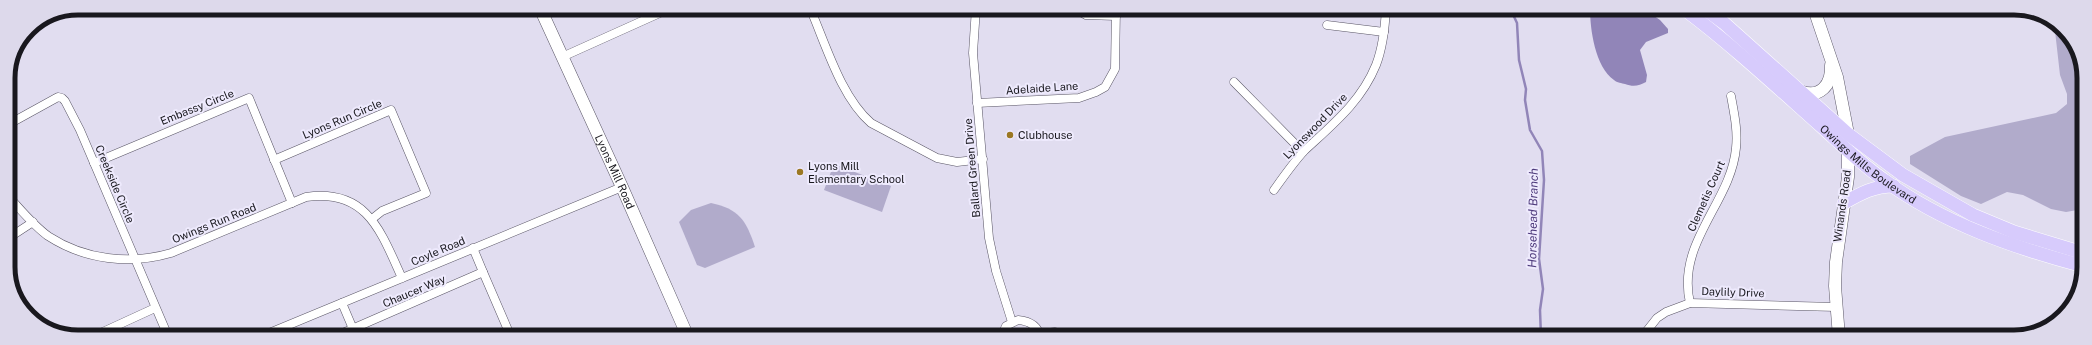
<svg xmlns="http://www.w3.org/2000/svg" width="2092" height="345" font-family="'Public Sans',sans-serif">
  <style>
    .green { fill: #b1abcb }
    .water { fill: #9185b8 }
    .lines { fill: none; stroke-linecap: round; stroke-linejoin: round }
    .stream { stroke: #9185b8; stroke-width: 2.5 }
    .street-casing { stroke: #595565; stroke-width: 9 }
    .secondary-casing { stroke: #595565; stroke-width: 13 }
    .primary-casing { stroke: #fff; stroke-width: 14 }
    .street { stroke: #fff; stroke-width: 8 }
    .secondary { stroke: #fff; stroke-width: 12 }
    .primary { stroke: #d7cbfc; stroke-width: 13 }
    .poi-dot { fill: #9b7823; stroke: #eeeafd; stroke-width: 1.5 }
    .labels { text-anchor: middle; stroke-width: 4; stroke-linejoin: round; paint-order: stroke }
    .street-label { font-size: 11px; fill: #19181e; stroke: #eeeafd }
    .poi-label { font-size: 11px; fill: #19181e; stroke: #eeeafd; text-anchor: start }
    .water-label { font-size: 12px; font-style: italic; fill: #4e3b7c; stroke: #eeeafd }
    .rim { fill: none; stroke: #19181e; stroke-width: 5 }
  </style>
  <rect width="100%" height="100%" fill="#e1ddf0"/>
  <g class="green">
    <polygon points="2054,22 2060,26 2083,64 2083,209 2066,212 2051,209 2023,195 2007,192 1981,204 1961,196 1910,164 1910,156 1945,137 2056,113 2067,104 2067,94 2060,75"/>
    <polygon points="834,164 891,186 882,212 824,190"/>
    <path d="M711,203C739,209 746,220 755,247L705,268L697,265L679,222L691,210Z"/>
  </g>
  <g class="water">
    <path d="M1590,8L1644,9L1660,20L1668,29V33L1646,42L1640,50L1647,75L1646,82C1639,86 1633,87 1625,84C1622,83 1617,83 1614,80C1595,67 1590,29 1590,8Z"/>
    <polygon points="1382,328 1465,335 1471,337 1374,337 1377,330"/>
  </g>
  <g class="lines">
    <polyline class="stream" points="1510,8 1517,23 1519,60 1526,89 1525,100 1530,130 1542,151 1544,180 1539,259 1543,289 1540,310 1541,337"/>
    <defs>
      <g id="street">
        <path d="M810,8C826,45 841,97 871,123L937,158L957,162L983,159"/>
        <polyline points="976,8 973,53 989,238 996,271 1012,322"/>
        <polyline points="1074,8 1086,15 1116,16"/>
        <polyline points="1327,25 1384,32"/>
        <polyline points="562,57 671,8"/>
        <polyline points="1234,82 1303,152"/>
        <polyline points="977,103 1079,98 1096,92 1105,87 1115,69 1116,8"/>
        <polyline points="9,124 58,97 62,98 65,101 80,130 168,336"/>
        <polyline points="274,160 391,110 426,193 382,211 372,219"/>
        <polyline points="94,163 249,98 292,203"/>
        <path d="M1274,190C1284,176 1293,163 1304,151C1332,125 1361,102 1376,65C1383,47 1385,28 1386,8"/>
        <path d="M9,197C21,210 33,225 48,236C85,260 130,265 171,253L306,197C367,188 381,232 402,278"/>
        <polyline points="10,237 33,222"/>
        <polyline points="473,248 483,272"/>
        <polyline points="342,303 356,336"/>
        <path d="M1690,303C1676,242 1731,203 1736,148C1738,130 1734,113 1731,96"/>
        <polyline points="1039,334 1055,332 1071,337"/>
        <polyline points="94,336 155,308"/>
        <polyline points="262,336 622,187"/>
        <polyline points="336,336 483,272 511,337"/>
        <path d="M1001,337L1006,326L1018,320C1029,321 1038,325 1040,337"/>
        <polyline points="1642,337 1657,318 1666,312 1690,303 1836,307"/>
      </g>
      <g id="secondary">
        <path id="s1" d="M540,8L622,187L688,337"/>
        <polyline points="1814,9 1837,77 1848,134 1848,177 1836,262 1835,286 1839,337"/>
        <path d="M1800,91C1820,99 1832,85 1831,65"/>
      </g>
      <g id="primary">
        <path id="s2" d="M1684,9C1732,45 1777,87 1822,127C1842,145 1862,165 1884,180C1942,223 2015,248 2083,266"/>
        <polyline points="1705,9 1724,23 1848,134 1903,175 1973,215 2014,232 2083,253"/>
        <path d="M1844,203C1861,193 1874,186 1894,186"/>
      </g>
    </defs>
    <use href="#street" class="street-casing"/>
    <use href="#secondary" class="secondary-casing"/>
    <use href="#primary" class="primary-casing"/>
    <use href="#street" class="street"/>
    <use href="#secondary" class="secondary"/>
    <use href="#primary" class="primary"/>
  </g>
  <g class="poi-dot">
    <circle cx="1010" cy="135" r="4"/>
    <circle cx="800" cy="172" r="4"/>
  </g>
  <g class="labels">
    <g class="street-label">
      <text transform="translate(1042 88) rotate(-4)" y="4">Adelaide Lane</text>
      <text transform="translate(197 107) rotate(-22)" y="4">Embassy Circle</text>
      <text transform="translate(342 119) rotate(-23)" y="4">Lyons Run Circle</text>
      <text transform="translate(1315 126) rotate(-46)" y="4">Lyonswood Drive</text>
      <text dy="4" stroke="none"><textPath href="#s2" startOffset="241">Owings Mills Boulevard</textPath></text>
      <text transform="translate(972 168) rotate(-95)" y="4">Ballard Green Drive</text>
      <text dy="4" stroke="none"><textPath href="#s1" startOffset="180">Lyons Mill Road</textPath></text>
      <text transform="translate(115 184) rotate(67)" y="4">Creekside Circle</text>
      <text transform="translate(1706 196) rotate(-66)" y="4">Clemetis Court</text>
      <text transform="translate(1842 206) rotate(-82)" y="4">Winands Road</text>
      <text transform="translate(214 223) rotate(-22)" y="4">Owings Run Road</text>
      <text transform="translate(438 251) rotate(-23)" y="4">Coyle Road</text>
      <text transform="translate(414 291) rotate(-23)" y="4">Chaucer Way</text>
      <text transform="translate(1733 292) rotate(2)" y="4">Daylily Drive</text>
    </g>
    <g class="poi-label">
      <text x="1018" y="139">Clubhouse</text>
      <text x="808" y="170">Lyons Mill<tspan x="808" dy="13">Elementary School</tspan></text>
    </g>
    <g class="water-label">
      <text transform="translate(1533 218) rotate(-89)" y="4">Horsehead Branch</text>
    </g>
  </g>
  <path d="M0 0H2092V345H0ZM78 15H2014A63 63 0 0 1 2077 78V267A63 63 0 0 1 2014 330H78A63 63 0 0 1 15 267V78A63 63 0 0 1 78 15Z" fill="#ddd9eb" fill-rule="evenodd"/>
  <path class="rim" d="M78 15H2014A63 63 0 0 1 2077 78V267A63 63 0 0 1 2014 330H78A63 63 0 0 1 15 267V78A63 63 0 0 1 78 15Z"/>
</svg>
